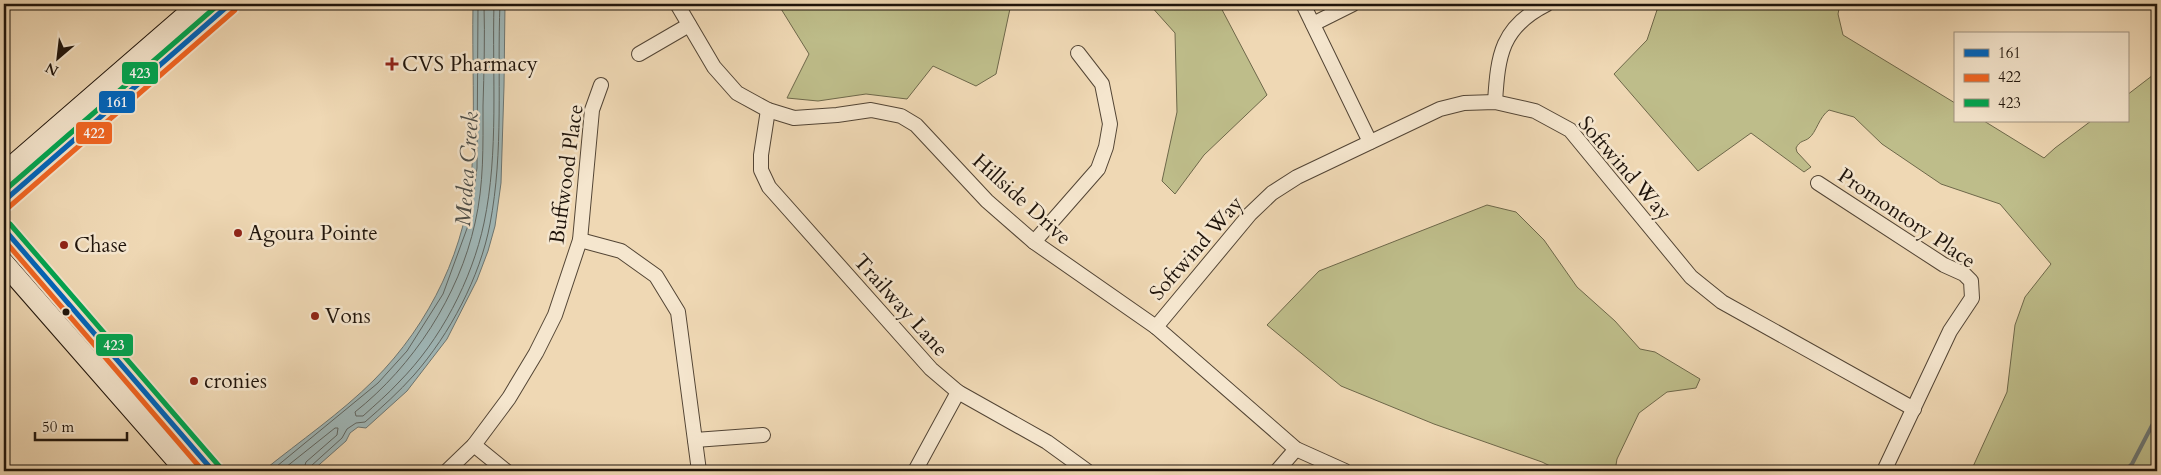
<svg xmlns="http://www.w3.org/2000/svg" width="2161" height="475" font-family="Cardo,serif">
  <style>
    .green { fill: #bebd8a; stroke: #6e684a }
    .water { fill: #9fb7b8; stroke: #6c7673 }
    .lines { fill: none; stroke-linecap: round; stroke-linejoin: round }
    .shore { stroke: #5f6662; stroke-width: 1 }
    .stream { stroke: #6c7673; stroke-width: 4 }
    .street-casing { stroke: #534535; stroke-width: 16 }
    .secondary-casing { stroke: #1f140b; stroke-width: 22 }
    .street { stroke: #f5e6ce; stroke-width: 14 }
    .secondary { stroke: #f5e6ce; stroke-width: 20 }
    .bus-1-casing { stroke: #f5e6ce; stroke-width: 9 }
    .bus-2-casing { stroke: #f5e6ce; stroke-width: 9 }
    .bus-3-casing { stroke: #f5e6ce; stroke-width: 9 }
    .bus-1 { stroke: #0065bd; stroke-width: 5 }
    .bus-2 { stroke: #f26522; stroke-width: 5 }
    .bus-3 { stroke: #00a651; stroke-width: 5 }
    .poi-dot { fill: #8f2418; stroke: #f5e6ce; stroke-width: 2 }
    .bus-dot { fill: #1f140b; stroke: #f5e6ce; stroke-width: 2 }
    .labels { text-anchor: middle; stroke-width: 5; stroke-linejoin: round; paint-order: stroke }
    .poi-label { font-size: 21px; fill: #1f140b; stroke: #f5e6ce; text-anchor: start }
    .street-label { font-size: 21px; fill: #1f140b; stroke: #f5e6ce }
    .water-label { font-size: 22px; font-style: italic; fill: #4c4d48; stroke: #f5e6ce }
    .line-badge { stroke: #f5e6ce; stroke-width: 2 }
    .badge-label { font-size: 14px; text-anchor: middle; font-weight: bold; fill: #fff }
  </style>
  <rect width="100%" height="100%" fill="#efd8b4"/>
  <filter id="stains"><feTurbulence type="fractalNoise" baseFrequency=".004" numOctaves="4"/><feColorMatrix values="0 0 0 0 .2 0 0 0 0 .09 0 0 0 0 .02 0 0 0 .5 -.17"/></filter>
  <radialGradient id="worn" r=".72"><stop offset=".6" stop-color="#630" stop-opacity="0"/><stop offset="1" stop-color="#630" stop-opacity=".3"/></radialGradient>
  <g class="green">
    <polygon points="778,4 1011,4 996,74 976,86 933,66 907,99 866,94 818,101 787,98 809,54"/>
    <polygon points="1149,4 1219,4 1267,95 1204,155 1175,194 1162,181 1177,112 1175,33"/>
    <path d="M1659,4H1840L1838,14L1843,35L1955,103V121H1984L2044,158L2055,148L2091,121H2127V95L2157,72V471H1971L2007,392L2015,325L2025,297L2051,264L2000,204L1941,184L1882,144L1854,117L1829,110C1819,117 1816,133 1809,138C1804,142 1800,140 1796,148L1797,152L1811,167L1804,172L1751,133L1698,171L1614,74L1647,40Z"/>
    <polygon points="1487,205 1516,212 1544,240 1577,287 1615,321 1640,349 1655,352 1700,379 1696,388 1667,392 1639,413 1617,459 1615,471 1560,471 1542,462 1434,424 1341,386 1267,325 1319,271"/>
  </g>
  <path class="water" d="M473,4H505L504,86L501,183L495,226L488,251L477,280L447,339L407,391L366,428L358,427L350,433L346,441L312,471H263C300,441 341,413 374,380C430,324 468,246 472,167C475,113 472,58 473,4Z"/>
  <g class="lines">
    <g class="shore">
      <path d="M484,4C485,38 484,72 483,106C483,146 484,184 475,223C459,296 413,366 355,412L356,416H363C375,405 388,394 399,382C440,341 472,280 484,223C499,152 492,76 494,4"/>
      <polyline points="271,471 378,383 407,351 443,294 469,223 477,168 478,4"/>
      <polyline points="281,471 335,428 338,428 337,435 306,462 303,471"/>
      <path d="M309,471L311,466L342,438L347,429L356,423L365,422C382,407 399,392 414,375C450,334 480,277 490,224C504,151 497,77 500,4"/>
    </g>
    <polyline class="stream" points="2125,471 2132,464 2157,416"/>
    <defs>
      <g id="street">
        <polyline points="677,4 714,67 737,93 768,110 794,118 837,115 871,110 901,116 916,125 987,201 1034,242 1156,327 1296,449 1345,471"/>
        <polyline points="1303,4 1370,142"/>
        <polyline points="1313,24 1353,4"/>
        <polyline points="639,54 689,25"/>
        <path d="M1495,102C1498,55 1501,27 1547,4"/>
        <polyline points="768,110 761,155 761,170 769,187 931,369 958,392 1047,442 1087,471"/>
        <polyline points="1818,183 1944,265 1964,274 1971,281 1972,298 1950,331 1884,471"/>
        <polyline points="580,240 621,251 656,276 678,312 699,471"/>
        <polyline points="1034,242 1098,169 1106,147 1110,124 1102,84 1078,53"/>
        <polyline points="1156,327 1250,214 1272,193 1297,177 1440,109 1464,103 1495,102 1535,111 1570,130 1691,277 1722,302 1914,409"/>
        <polyline points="695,440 763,435"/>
        <polyline points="474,445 506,471"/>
        <polyline points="447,471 474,445 509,398 536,353 555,315 580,240 592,110 601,85"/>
        <polyline points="915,471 958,392"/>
        <polyline points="1277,471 1296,449"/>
      </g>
      <g id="secondary">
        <polyline points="4,173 199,4"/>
        <polyline points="4,201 230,4"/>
        <polyline points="4,229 213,471"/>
        <polyline points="4,263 186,471"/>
      </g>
    </defs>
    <use href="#street" class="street-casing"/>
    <use href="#secondary" class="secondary-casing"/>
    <use href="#street" class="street"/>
    <use href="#secondary" class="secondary"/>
    <defs>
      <g id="bus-1">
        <polyline points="4,201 230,4"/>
        <polyline points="4,229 213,471"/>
      </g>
      <g id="bus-2">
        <polyline points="9,207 235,10"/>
        <polyline points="4,240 203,471"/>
      </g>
      <g id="bus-3">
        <polyline points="4,191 219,4"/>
        <polyline points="10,224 219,466"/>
      </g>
    </defs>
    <use href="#bus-1" class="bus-1-casing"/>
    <use href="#bus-2" class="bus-2-casing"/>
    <use href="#bus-3" class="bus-3-casing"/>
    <use href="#bus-1" class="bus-1"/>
    <use href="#bus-2" class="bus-2"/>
    <use href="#bus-3" class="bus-3"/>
  </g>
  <g class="poi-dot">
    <path d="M389.5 56.5h5v5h5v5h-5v5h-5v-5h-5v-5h5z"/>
    <circle cx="238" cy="233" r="5"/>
    <circle cx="64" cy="245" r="5"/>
    <circle cx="315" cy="316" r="5"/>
    <circle cx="194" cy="381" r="5"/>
  </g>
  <circle class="bus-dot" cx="66" cy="312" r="4.5"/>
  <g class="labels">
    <g class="poi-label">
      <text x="402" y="71">CVS Pharmacy</text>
      <text x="248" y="240">Agoura Pointe</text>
      <text x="74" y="252">Chase</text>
      <text x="325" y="323">Vons</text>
      <text x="204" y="388">cronies</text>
    </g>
    <g class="street-label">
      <text transform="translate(1625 168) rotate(49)" y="7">Softwind Way</text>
      <text transform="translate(566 174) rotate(-82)" y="7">Buffwood Place</text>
      <text transform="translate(1022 199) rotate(42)" y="7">Hillside Drive</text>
      <text transform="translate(1907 218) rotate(34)" y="7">Promontory Place</text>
      <text transform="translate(1196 248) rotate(-49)" y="7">Softwind Way</text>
      <text transform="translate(901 305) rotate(48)" y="7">Trailway Lane</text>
    </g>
    <g class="water-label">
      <text transform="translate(466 169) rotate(-86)" y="8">Medea Creek</text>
    </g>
  </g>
  <g class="line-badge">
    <rect x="121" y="61" width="38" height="24" rx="5" fill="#00a651"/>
    <rect x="98" y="90" width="38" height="24" rx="5" fill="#0065bd"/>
    <rect x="75" y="121" width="38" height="24" rx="5" fill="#f26522"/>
    <rect x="95" y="333" width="39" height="24" rx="5" fill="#00a651"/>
  </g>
  <g class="badge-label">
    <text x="140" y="78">423</text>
    <text x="117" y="107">161</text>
    <text x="94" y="138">422</text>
    <text x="114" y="350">423</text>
  </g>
  <rect width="2161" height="475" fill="none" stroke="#efd8b4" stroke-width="20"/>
  <rect x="5" y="5" width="2151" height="465" fill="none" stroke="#1f140b" stroke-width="2.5"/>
  <rect x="10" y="10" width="2141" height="455" fill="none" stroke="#1f140b"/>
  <rect x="1954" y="32" width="175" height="90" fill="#f5e6ce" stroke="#9f9280"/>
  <rect x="1964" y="49" width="25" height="8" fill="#0065bd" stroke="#9f9280"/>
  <text x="1998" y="58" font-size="15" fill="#1f140b">161</text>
  <rect x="1964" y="74" width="25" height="8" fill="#f26522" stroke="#9f9280"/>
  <text x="1998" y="82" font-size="15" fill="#1f140b">422</text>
  <rect x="1964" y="99" width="25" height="8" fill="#00a651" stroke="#9f9280"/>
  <text x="1998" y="108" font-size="15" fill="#1f140b">423</text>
  <g transform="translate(58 58) rotate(208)" stroke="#f5e6ce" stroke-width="4" paint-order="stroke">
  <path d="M0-4L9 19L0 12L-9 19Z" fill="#1f140b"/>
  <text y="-8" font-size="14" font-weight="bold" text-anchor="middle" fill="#1f140b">N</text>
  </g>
  <path d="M35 432v8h92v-8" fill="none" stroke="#1f140b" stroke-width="2.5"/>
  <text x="42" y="432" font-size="15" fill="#1f140b" stroke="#f5e6ce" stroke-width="4" paint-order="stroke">50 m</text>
  <rect width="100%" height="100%" filter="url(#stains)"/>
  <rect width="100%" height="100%" fill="url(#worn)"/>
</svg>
